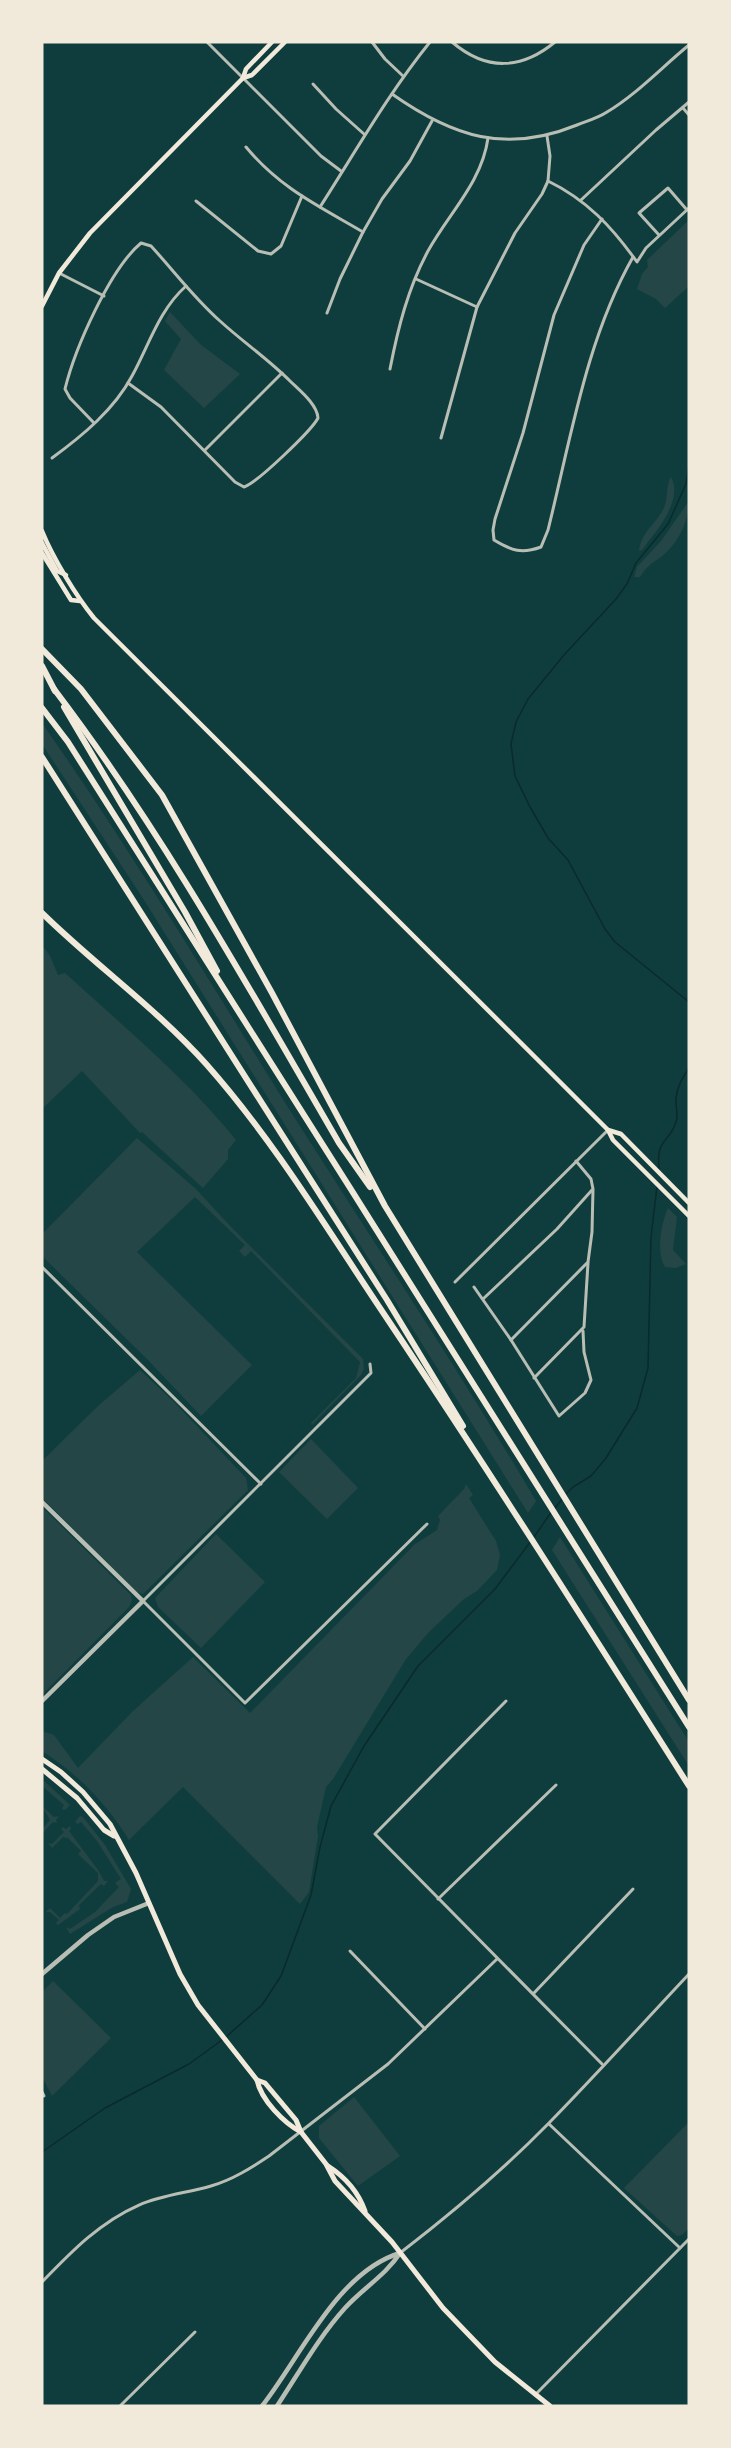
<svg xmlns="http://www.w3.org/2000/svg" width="731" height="2448" font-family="'Alegreya Sans',sans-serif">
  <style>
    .green { fill: #244646 }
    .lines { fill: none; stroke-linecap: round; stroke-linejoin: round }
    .stream { stroke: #0a2a2b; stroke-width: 1.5 }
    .minor { stroke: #b8beb3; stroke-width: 3 }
    .tertiary { stroke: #b8beb3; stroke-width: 4.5 }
    .secondary { stroke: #f1e9da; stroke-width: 4.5 }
    .primary { stroke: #f1e9da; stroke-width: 5 }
    .motorway { stroke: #f1e9da; stroke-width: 6 }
  </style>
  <rect width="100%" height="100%" fill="#0f3d3e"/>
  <g class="green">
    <polygon points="689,220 689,286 665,308 656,299 637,289 642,274 648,267 647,260"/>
    <polygon points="170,312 200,344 240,374 204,408 164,370 181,339 165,321"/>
    <path d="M671,477C684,501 655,532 642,550L639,551C641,531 659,522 665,505C668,495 666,485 671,477Z"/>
    <path d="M689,501C689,521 678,544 661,557C652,563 646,567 640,577H634L637,567L661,541Z"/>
    <path d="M42,723C128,846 205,974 284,1101C368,1234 456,1365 536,1501L528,1513L144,900L42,744Z"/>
    <path d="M42,945L50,956L58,975L65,973C124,1027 186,1078 236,1140L228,1150V1159L203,1188L142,1132L140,1133L82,1071L42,1109Z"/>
    <polygon points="137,1138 196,1189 232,1228 363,1359 364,1369 361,1375 312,1425 311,1423 356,1378 360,1362 251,1251 245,1257 239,1251 245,1245 195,1197 137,1252 252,1365 201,1416 147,1359 42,1256 42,1234"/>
    <path d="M668,1208L677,1217L673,1250L686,1264L676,1268L665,1267C656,1252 661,1224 668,1208Z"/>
    <polygon points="140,1370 174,1402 246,1478 248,1490 143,1594 137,1592 42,1498 42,1461 98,1406"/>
    <polygon points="311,1439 358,1488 327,1519 279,1472"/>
    <path d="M466,1484L473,1495L469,1498L496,1541L500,1555L497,1570L477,1591L464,1599L429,1632L406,1659L333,1779L326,1787L317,1827L318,1836L309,1892L300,1904L183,1787L129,1840C107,1804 78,1774 42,1751V1731L54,1735L78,1768L132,1712L193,1657L250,1713L415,1544L437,1530L440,1520L438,1516L464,1489Z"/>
    <polygon points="42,1507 131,1595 132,1600 129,1607 42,1695"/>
    <polygon points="216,1534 265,1582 201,1648 158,1607 155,1598"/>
    <polygon points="560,1537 689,1742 689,1766 552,1550"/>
    <polygon points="42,1779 70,1805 65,1810 62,1809 64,1805 42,1786"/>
    <polygon points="42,1806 54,1817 59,1816 56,1820 57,1823 53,1822 42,1834 42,1829 50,1820"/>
    <polygon points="80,1816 83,1817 105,1845 131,1889 127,1902 113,1907 70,1934 66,1927 70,1929 95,1912 119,1887 115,1883 121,1879 97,1841 81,1822 78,1824 75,1822"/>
    <polygon points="70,1826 71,1829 69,1831 98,1870 104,1881 108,1881 104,1886 101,1884 79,1905 80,1909 58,1925 56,1923 59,1920 50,1912 46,1912 50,1908 60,1918 65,1913 67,1914 98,1881 98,1873 78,1854 81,1851 68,1838 63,1837 52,1848 48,1843 52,1844 64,1832 61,1829 63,1827 66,1829"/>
    <polygon points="53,1981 111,2038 52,2096 42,2077 42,1992"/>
    <polygon points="354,2097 400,2156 358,2186 319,2138 319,2126"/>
    <polygon points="689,2122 689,2228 682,2235 677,2236 624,2188"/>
  </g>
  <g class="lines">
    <g class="stream">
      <polyline points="689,465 686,484 668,524 636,563 627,584 616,599 564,655 528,699 516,722 511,744 515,776 530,807 548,838 568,860 605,929 615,942 689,1002"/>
      <path d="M659,1169C656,1137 669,1144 676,1122C679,1115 675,1106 676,1098C677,1086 683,1077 689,1068"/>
      <polyline points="566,1494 573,1487 591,1476 606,1458 637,1408 648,1368 651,1237 657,1186"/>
      <polyline points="555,1508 563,1498"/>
      <polyline points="534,1537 552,1511"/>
      <polyline points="226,2037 262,2005 281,1976 311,1895 320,1847 331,1806 364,1746 418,1666 495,1589 531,1541"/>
      <polyline points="42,2152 105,2108 189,2064 222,2040"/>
    </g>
    <g class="minor">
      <polyline points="207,42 321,156 341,171"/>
      <polyline points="372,42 385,59 403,76"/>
      <path d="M452,42C486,71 521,70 555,42"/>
      <polyline points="313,84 336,109 364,134"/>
      <path d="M392,94C453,137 506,154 577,125C587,121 598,118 607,112C637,94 662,67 689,45"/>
      <polyline points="683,108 689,115"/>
      <path d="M246,147C280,188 317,205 363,232"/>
      <path d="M548,181C587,200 612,227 637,262L646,248L689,208"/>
      <polyline points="581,200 656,130 689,102"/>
      <polyline points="196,201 258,251 271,254 281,246 302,196"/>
      <path d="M320,207C356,151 388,94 430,42"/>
      <path d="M602,219L584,245L554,315L523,433L495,519L493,530L494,540C512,551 522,554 541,547L548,530C571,438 586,340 633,257"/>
      <polyline points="659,235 639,213 668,188 687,210"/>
      <polyline points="59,273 104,296"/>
      <polyline points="416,279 477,307"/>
      <polyline points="327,313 340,279 363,232 382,199 410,161 432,121"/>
      <path d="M390,369C398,328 408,288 428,251C449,213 482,182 488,138"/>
      <path d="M94,423L70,398L65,389C75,348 110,269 141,243L151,246C174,271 194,298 220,321C243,342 268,359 290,381C299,390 317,404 318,418C312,430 257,483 244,487L235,482L161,407L128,383"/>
      <polyline points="441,438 477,307 515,233 542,194 548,181 550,156 547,136"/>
      <polyline points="205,450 282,373"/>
      <path d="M52,458C82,436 114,410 132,376C149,345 159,310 186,286"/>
      <polyline points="42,1267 261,1484"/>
      <polyline points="455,1282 608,1130"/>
      <polyline points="474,1287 511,1340 559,1416 585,1393 591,1380 584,1352 583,1331"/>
      <polyline points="483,1299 557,1229 592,1190"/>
      <polyline points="511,1340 588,1262 592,1232 593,1189 591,1179 576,1161"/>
      <polyline points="370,1364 371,1373 143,1601 245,1703 427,1524"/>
      <polyline points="534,1378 584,1327 588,1263"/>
      <polyline points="506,1701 375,1834 602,2064"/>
      <polyline points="438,1899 556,1785"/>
      <polyline points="350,1951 425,2029"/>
      <polyline points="534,1993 633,1889"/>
      <polyline points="42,2092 44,2096"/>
      <polyline points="549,2124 680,2248"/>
      <path d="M400,2253C452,2213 502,2171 548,2124C596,2075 642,2024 689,1974"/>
      <path d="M42,2282C72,2251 100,2222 139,2205C162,2195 187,2193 211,2186C232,2180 251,2168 269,2156L388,2064L497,1959"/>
      <polyline points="535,2395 689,2239"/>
      <polyline points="120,2406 195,2332"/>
    </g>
    <g class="tertiary">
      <polyline points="42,1502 143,1601 42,1701"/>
      <polyline points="42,1974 88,1935 114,1917 149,1903"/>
      <path d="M262,2406C300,2358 337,2272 400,2253"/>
      <path d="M277,2406C299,2373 318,2338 345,2308C363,2288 386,2275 400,2253"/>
    </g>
    <g class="secondary">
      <polyline points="243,78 252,75 285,42"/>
      <polyline points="42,306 59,273 90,233 243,78 246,69 272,42"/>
      <path d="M42,531C53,558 76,596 94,618L540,1062L608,1130L613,1140L689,1216"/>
      <polyline points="42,543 57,571 66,575"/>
      <polyline points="42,553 71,600 80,601"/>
      <polyline points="608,1130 621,1134 689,1203"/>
    </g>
    <g class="primary">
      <path d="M42,1759L61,1772L83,1792L110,1824L136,1873L180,1974L198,2005L257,2080C261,2100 284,2123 301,2132"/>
      <polyline points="42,1769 77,1798 104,1830 114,1836"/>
      <polyline points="257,2080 265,2083 296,2120 301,2132 326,2164 335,2181 392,2242 443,2308 495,2362 550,2406"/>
      <path d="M328,2166C345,2177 358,2191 365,2211"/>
    </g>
    <g class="motorway">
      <polyline points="42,649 81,689 162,795 272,993 385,1206 689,1700"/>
      <polyline points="42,666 55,691"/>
      <path d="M54,689C162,831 249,988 339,1143L370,1187"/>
      <polyline points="64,707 185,912 217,971"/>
      <path d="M42,708L68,742C275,1070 484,1398 689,1727"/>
      <polyline points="42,757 387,1300 463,1426"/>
      <path d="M42,913C95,965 157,1009 207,1065C276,1143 330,1234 388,1320C491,1474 590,1630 689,1786"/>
    </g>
  </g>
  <rect width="731" height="2448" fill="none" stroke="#f1e9da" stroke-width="87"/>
</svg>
